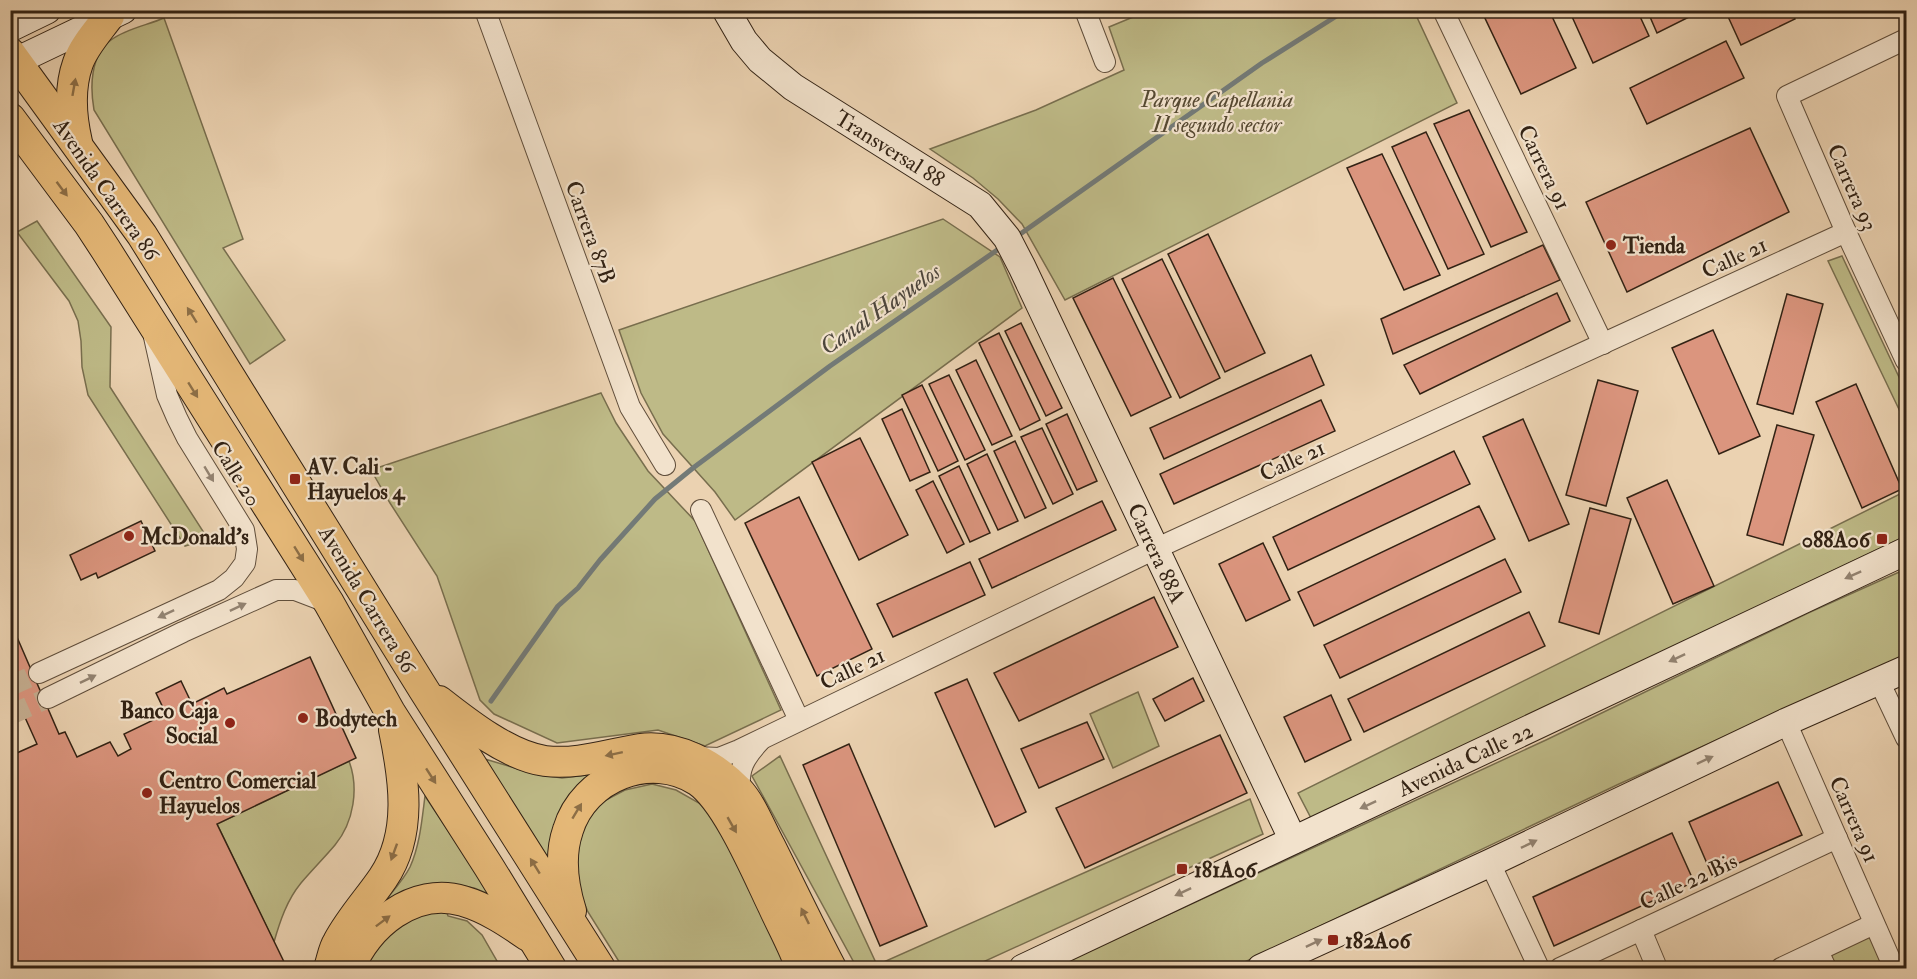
<svg xmlns="http://www.w3.org/2000/svg" width="1917" height="979" font-family="'IM FELL Double Pica',serif">
  <style>
    .green { fill: #beba87; stroke: #786e4e; stroke-width: 1.5 }
    .lines { fill: none; stroke-linecap: round; stroke-linejoin: round }
    .stream { stroke: #737a77; stroke-width: 5 }
    .building { fill: #db957e; stroke: #322214; stroke-width: 1.5 }
    .street-tunnel { stroke: #c6af92; stroke-width: 20; stroke-dasharray: 20 10; stroke-linecap: butt }
    .street-casing { stroke: #604e3b; stroke-width: 22 }
    .secondary-casing { stroke: #322214; stroke-width: 29 }
    .primary-casing { stroke: #322214; stroke-width: 32 }
    .street { stroke: #f2e2cc; stroke-width: 20 }
    .secondary { stroke: #f2e2cc; stroke-width: 27 }
    .primary { stroke: #e6b978; stroke-width: 30 }
    .oneway { fill: #8c6e46 }
    .oneway2 { fill: #928270 }
    .poi-dot { fill: #8f2418; stroke: #f2e2cc; stroke-width: 2 }
    .labels { text-anchor: middle; stroke-width: 4.5; stroke-linejoin: round; paint-order: stroke }
    .park-label { font-size: 22px; font-style: italic; fill: #554831; stroke: #f2e2cc }
    .street-label { font-size: 22px; fill: #322214; stroke: #f2e2cc }
    .poi-label { font-size: 22px; font-weight: bold; fill: #322214; stroke: #f2e2cc; text-anchor: start }
    .water-label { font-size: 24px; font-style: italic; fill: #4d463d; stroke: #f2e2cc }
  </style>
  <rect width="100%" height="100%" fill="#ebd2b1"/>
  <filter id="stains"><feTurbulence type="fractalNoise" baseFrequency=".00333" numOctaves="4"/><feColorMatrix values="0 0 0 0 .2 0 0 0 0 .09 0 0 0 0 .02 0 0 0 .5 -.17"/></filter>
  <radialGradient id="worn" r=".72"><stop offset=".6" stop-color="#630" stop-opacity="0"/><stop offset="1" stop-color="#630" stop-opacity=".3"/></radialGradient>
  <g class="green">
    <polygon points="1150,10 1414,11 1457,103 1065,300 1022,224 998,199 973,178 930,149 1036,110 1124,70 1109,27"/>
    <path d="M164,18L243,239L223,248L285,340L250,364L94,110C90,87 90,56 111,40C125,29 148,25 164,18Z"/>
    <polygon points="943,219 1000,257 1022,308 735,520 715,492 663,434 641,393 619,330"/>
    <polygon points="37,221 111,327 110,387 208,539 185,546 88,395 82,367 81,341 78,321 69,301 17,232"/>
    <polygon points="1842,256 1906,392 1906,424 1828,261"/>
    <polygon points="601,393 616,423 648,471 695,521 781,710 705,746 658,730 557,743 494,714 480,700 437,576 390,503 371,470"/>
    <polygon points="1906,491 1906,536 1312,820 1298,793"/>
    <polygon points="1906,569 1906,655 1619,784 1232,968 1053,968 1546,740 1808,613"/>
    <polygon points="1138,692 1159,746 1113,768 1090,714"/>
    <polygon points="780,756 877,965 1250,799 1263,834 970,968 857,968 752,776"/>
    <path d="M485,759L535,774L562,778L596,774C586,782 574,790 567,800C555,816 551,840 549,860Z"/>
    <path d="M349,761C359,788 354,822 335,845C324,858 312,870 301,883C287,900 280,921 274,942L217,824Z"/>
    <polygon points="652,784 676,790 699,803 721,823 789,968 623,968 588,912 575,882 576,834 602,802 625,790"/>
    <path d="M425,796L491,895L474,888L452,884L381,906C391,893 403,881 410,867C420,845 422,819 425,796Z"/>
    <polygon points="444,904 448,916 467,921 482,935 501,968 363,968 383,933"/>
    <polygon points="1871,930 1890,968 1832,968 1824,953"/>
  </g>
  <g class="lines">
    <g class="stream">
      <polyline points="1016,237 1262,63 1346,10"/>
      <polyline points="491,701 558,606 578,588 600,560 655,499 693,468 830,366 1003,246"/>
    </g>
  </g>
  <g class="building">
    <polygon points="1491,10 1549,10 1576,68 1521,94 1483,14"/>
    <polygon points="1569,10 1637,10 1649,36 1593,63"/>
    <polygon points="1647,10 1703,10 1657,33"/>
    <polygon points="1725,10 1790,10 1795,19 1741,45"/>
    <polygon points="1726,41 1744,78 1647,124 1630,88"/>
    <polygon points="1469,110 1527,232 1491,247 1434,124"/>
    <polygon points="1750,128 1789,212 1627,292 1586,202"/>
    <polygon points="1426,132 1484,254 1448,269 1392,147"/>
    <polygon points="1382,154 1440,275 1404,290 1347,168"/>
    <polygon points="1208,234 1265,353 1225,372 1168,254"/>
    <polygon points="1543,245 1560,280 1393,354 1381,319"/>
    <polygon points="1162,259 1220,378 1180,398 1122,279"/>
    <polygon points="1113,278 1171,397 1131,416 1073,298"/>
    <polygon points="1557,293 1570,321 1420,394 1404,365"/>
    <polygon points="1787,294 1823,304 1793,414 1757,404"/>
    <polygon points="1021,323 1062,408 1046,416 1005,331"/>
    <polygon points="1713,330 1760,436 1719,454 1672,348"/>
    <polygon points="999,333 1040,420 1020,430 979,343"/>
    <polygon points="1311,355 1324,385 1164,459 1150,428"/>
    <polygon points="976,360 1012,436 992,445 956,370"/>
    <polygon points="949,375 985,450 965,460 929,384"/>
    <polygon points="1598,380 1638,391 1606,506 1566,495"/>
    <polygon points="1856,384 1902,489 1862,508 1816,402"/>
    <polygon points="922,385 958,461 938,471 902,395"/>
    <polygon points="1321,400 1335,431 1174,504 1160,474"/>
    <polygon points="902,409 930,472 910,481 882,419"/>
    <polygon points="1067,414 1097,481 1077,490 1046,424"/>
    <polygon points="1523,419 1569,524 1529,541 1483,437"/>
    <polygon points="1777,425 1814,435 1783,545 1747,535"/>
    <polygon points="1042,428 1073,494 1053,504 1021,437"/>
    <polygon points="860,438 908,535 859,560 812,462"/>
    <polygon points="1015,441 1046,508 1025,518 994,451"/>
    <polygon points="1454,451 1470,484 1288,570 1273,537"/>
    <polygon points="987,454 1018,521 998,530 967,464"/>
    <polygon points="959,466 990,533 970,542 939,476"/>
    <polygon points="1667,480 1714,586 1673,604 1627,498"/>
    <polygon points="933,481 964,544 947,553 916,490"/>
    <polygon points="799,497 872,649 817,676 745,523"/>
    <polygon points="1102,501 1116,530 992,588 979,559"/>
    <polygon points="1479,506 1495,539 1314,626 1298,592"/>
    <polygon points="1590,508 1631,519 1599,634 1559,622"/>
    <polygon points="141,521 155,551 98,578 96,573 81,580 70,555"/>
    <polygon points="1263,543 1290,600 1246,621 1219,564"/>
    <polygon points="1505,559 1521,592 1340,678 1324,645"/>
    <polygon points="970,562 985,595 893,637 877,604"/>
    <polygon points="1154,597 1178,647 1019,721 994,673"/>
    <polygon points="1529,612 1545,646 1364,732 1348,699"/>
    <polygon points="10,621 59,734 65,732 77,757 110,742 118,756 131,749 124,734 166,714 156,693 181,681 192,704 224,688 227,694 310,657 356,758 217,824 287,968 10,968 10,756 37,744 10,684"/>
    <polygon points="1193,678 1204,701 1165,721 1153,699"/>
    <polygon points="967,679 1026,812 995,827 935,693"/>
    <polygon points="1331,695 1351,740 1305,762 1284,717"/>
    <polygon points="1087,722 1104,759 1039,788 1021,749"/>
    <polygon points="1220,735 1247,793 1085,868 1056,808"/>
    <polygon points="849,744 927,926 880,946 803,765"/>
    <polygon points="1778,782 1802,835 1712,875 1689,822"/>
    <polygon points="1672,833 1694,882 1554,946 1533,897"/>
  </g>
  <g class="lines">
    <g class="street-tunnel">
      <polyline points="10,686 39,673"/>
      <polyline points="10,715 48,698"/>
    </g>
    <defs>
      <g id="street">
        <polyline points="485,10 630,407 665,465"/>
        <polyline points="1085,10 1105,62"/>
        <polyline points="1443,10 1603,344"/>
        <polyline points="1906,39 1787,96 1846,232 1906,361"/>
        <polyline points="701,510 799,720"/>
        <polyline points="39,673 219,590 234,578 245,563 247,549 244,530 187,438 177,418 167,395 154,337"/>
        <polyline points="1879,681 1906,738"/>
        <polyline points="48,698 183,632 276,590 295,590 329,603"/>
        <polyline points="1786,722 1894,968"/>
        <polyline points="696,757 719,758 739,750 1155,549 1846,232"/>
        <path d="M740,792C738,769 744,758 760,741"/>
        <polyline points="1490,863 1539,968"/>
        <polyline points="1641,930 1657,968"/>
        <polyline points="1818,951 1826,968"/>
        <polyline points="1560,968 1837,838"/>
        <polyline points="1781,968 1874,924"/>
      </g>
      <g id="secondary">
        <polyline points="726,10 744,41 760,60 793,87 980,205 1007,238 1022,267 1293,840"/>
        <polyline points="10,28 47,10"/>
        <polyline points="10,64 123,10"/>
        <polyline points="1023,968 1906,551"/>
        <polyline points="1261,968 1490,863 1786,722 1906,669"/>
      </g>
      <g id="primary">
        <polyline points="10,53 142,235 424,690 600,968"/>
        <polyline points="10,118 89,224 106,250 329,603 390,712 489,867 551,968"/>
        <path d="M77,142C71,116 69,88 78,63C84,46 98,31 109,16"/>
        <path d="M439,701C467,723 509,756 545,761C578,765 608,754 640,749C676,744 714,765 738,790C752,805 760,828 770,846C790,886 810,928 831,968"/>
        <path d="M571,911C563,885 559,856 568,830C584,777 650,750 698,781C727,801 757,873 773,906C782,926 794,947 801,968"/>
        <path d="M329,968C332,960 333,950 338,942C350,919 368,900 383,878C413,834 404,778 394,730"/>
        <path d="M350,968C366,926 414,886 463,901C487,908 508,922 528,936"/>
      </g>
    </defs>
    <use href="#street" class="street-casing"/>
    <use href="#secondary" class="secondary-casing"/>
    <use href="#primary" class="primary-casing"/>
    <use href="#street" class="street"/>
    <use href="#secondary" class="secondary"/>
    <use href="#primary" class="primary"/>
  </g>
  <defs><path id="oneway-solid" d="M-6-.8H1V-3.2L6.5 0L1 3.2V.8H-6Z" transform="scale(1.5)"/></defs>
  <g class="oneway">
    <use href="#oneway-solid" transform="translate(74 87) rotate(-80)"/>
    <use href="#oneway-solid" transform="translate(62 189) rotate(53)"/>
    <use href="#oneway-solid" transform="translate(192 315) rotate(-122)"/>
    <use href="#oneway-solid" transform="translate(193 390) rotate(58)"/>
    <use href="#oneway-solid" transform="translate(299 554) rotate(58)"/>
    <use href="#oneway-solid" transform="translate(614 754) rotate(168)"/>
    <use href="#oneway-solid" transform="translate(431 776) rotate(57)"/>
    <use href="#oneway-solid" transform="translate(577 811) rotate(-59)"/>
    <use href="#oneway-solid" transform="translate(732 825) rotate(60)"/>
    <use href="#oneway-solid" transform="translate(394 852) rotate(110)"/>
    <use href="#oneway-solid" transform="translate(535 866) rotate(-122)"/>
    <use href="#oneway-solid" transform="translate(805 916) rotate(-116)"/>
    <use href="#oneway-solid" transform="translate(383 921) rotate(-37)"/>
  </g>
  <g class="oneway2">
    <use href="#oneway-solid" transform="translate(209 474) rotate(59)"/>
    <use href="#oneway-solid" transform="translate(1853 575) rotate(156)"/>
    <use href="#oneway-solid" transform="translate(238 607) rotate(-25)"/>
    <use href="#oneway-solid" transform="translate(166 614) rotate(155)"/>
    <use href="#oneway-solid" transform="translate(1677 658) rotate(155)"/>
    <use href="#oneway-solid" transform="translate(88 679) rotate(-26)"/>
    <use href="#oneway-solid" transform="translate(1705 760) rotate(-25)"/>
    <use href="#oneway-solid" transform="translate(1368 805) rotate(155)"/>
    <use href="#oneway-solid" transform="translate(1529 844) rotate(-26)"/>
    <use href="#oneway-solid" transform="translate(1183 892) rotate(155)"/>
    <use href="#oneway-solid" transform="translate(1314 943) rotate(-25)"/>
  </g>
  <g class="poi-dot">
    <circle cx="1611" cy="245" r="6"/>
    <rect x="289" y="473" width="12" height="12" rx="3"/>
    <circle cx="129" cy="536" r="6"/>
    <rect x="1876" y="533" width="12" height="12" rx="3"/>
    <circle cx="303" cy="718" r="6"/>
    <circle cx="230" cy="723" r="6"/>
    <circle cx="147" cy="793" r="6"/>
    <rect x="1176" y="863" width="12" height="12" rx="3"/>
    <rect x="1327" y="934" width="12" height="12" rx="3"/>
  </g>
  <g class="labels">
    <g class="park-label">
      <text x="1217" y="107">Parque Capellania<tspan x="1217" dy="25">II segundo sector</tspan></text>
    </g>
    <g class="street-label">
      <text transform="translate(890 148) rotate(32)" y="8">Transversal 88</text>
      <text transform="translate(1545 167) rotate(64)" y="8">Carrera 91</text>
      <text transform="translate(1853 187) rotate(66)" y="8">Carrera 93</text>
      <text transform="translate(107 189) rotate(55)" y="8">Avenida Carrera 86</text>
      <text transform="translate(591 232) rotate(70)" y="8">Carrera 87B</text>
      <text transform="translate(1734 257) rotate(-25)" y="8">Calle 21</text>
      <text transform="translate(1292 460) rotate(-25)" y="8">Calle 21</text>
      <text transform="translate(237 473) rotate(58)" y="8">Calle 20</text>
      <text transform="translate(1157 553) rotate(65)" y="8">Carrera 88A</text>
      <text transform="translate(368 599) rotate(59)" y="8">Avenida Carrera 86</text>
      <text transform="translate(852 668) rotate(-26)" y="8">Calle 21</text>
      <text transform="translate(1465 759) rotate(-25)" y="8">Avenida Calle 22</text>
      <text transform="translate(1855 819) rotate(66)" y="8">Carrera 91</text>
      <text transform="translate(1688 881) rotate(-25)" y="8">Calle 22 Bis</text>
    </g>
    <g class="poi-label">
      <text x="1623" y="253">Tienda</text>
      <text x="307" y="474">AV. Cali -<tspan x="307" dy="25">Hayuelos 4</tspan></text>
      <text x="141" y="544">McDonald's</text>
      <text x="1870" y="547" text-anchor="end">088A06</text>
      <text x="218" y="718" text-anchor="end">Banco Caja<tspan x="218" dy="25">Social</tspan></text>
      <text x="315" y="726">Bodytech</text>
      <text x="159" y="788">Centro Comercial<tspan x="159" dy="25">Hayuelos</tspan></text>
      <text x="1194" y="877">181A06</text>
      <text x="1345" y="948">182A06</text>
    </g>
    <g class="water-label">
      <text transform="translate(880 309) rotate(-35)" y="8">Canal Hayuelos</text>
    </g>
  </g>
  <rect width="1917" height="979" fill="none" stroke="#ebd2b1" stroke-width="36"/>
  <rect x="12" y="12" width="1893" height="955" fill="none" stroke="#322214" stroke-width="3"/>
  <rect x="18" y="18" width="1881" height="943" fill="none" stroke="#322214" stroke-width="1.5"/>
  <rect width="100%" height="100%" filter="url(#stains)"/>
  <rect width="100%" height="100%" fill="url(#worn)"/>
</svg>
